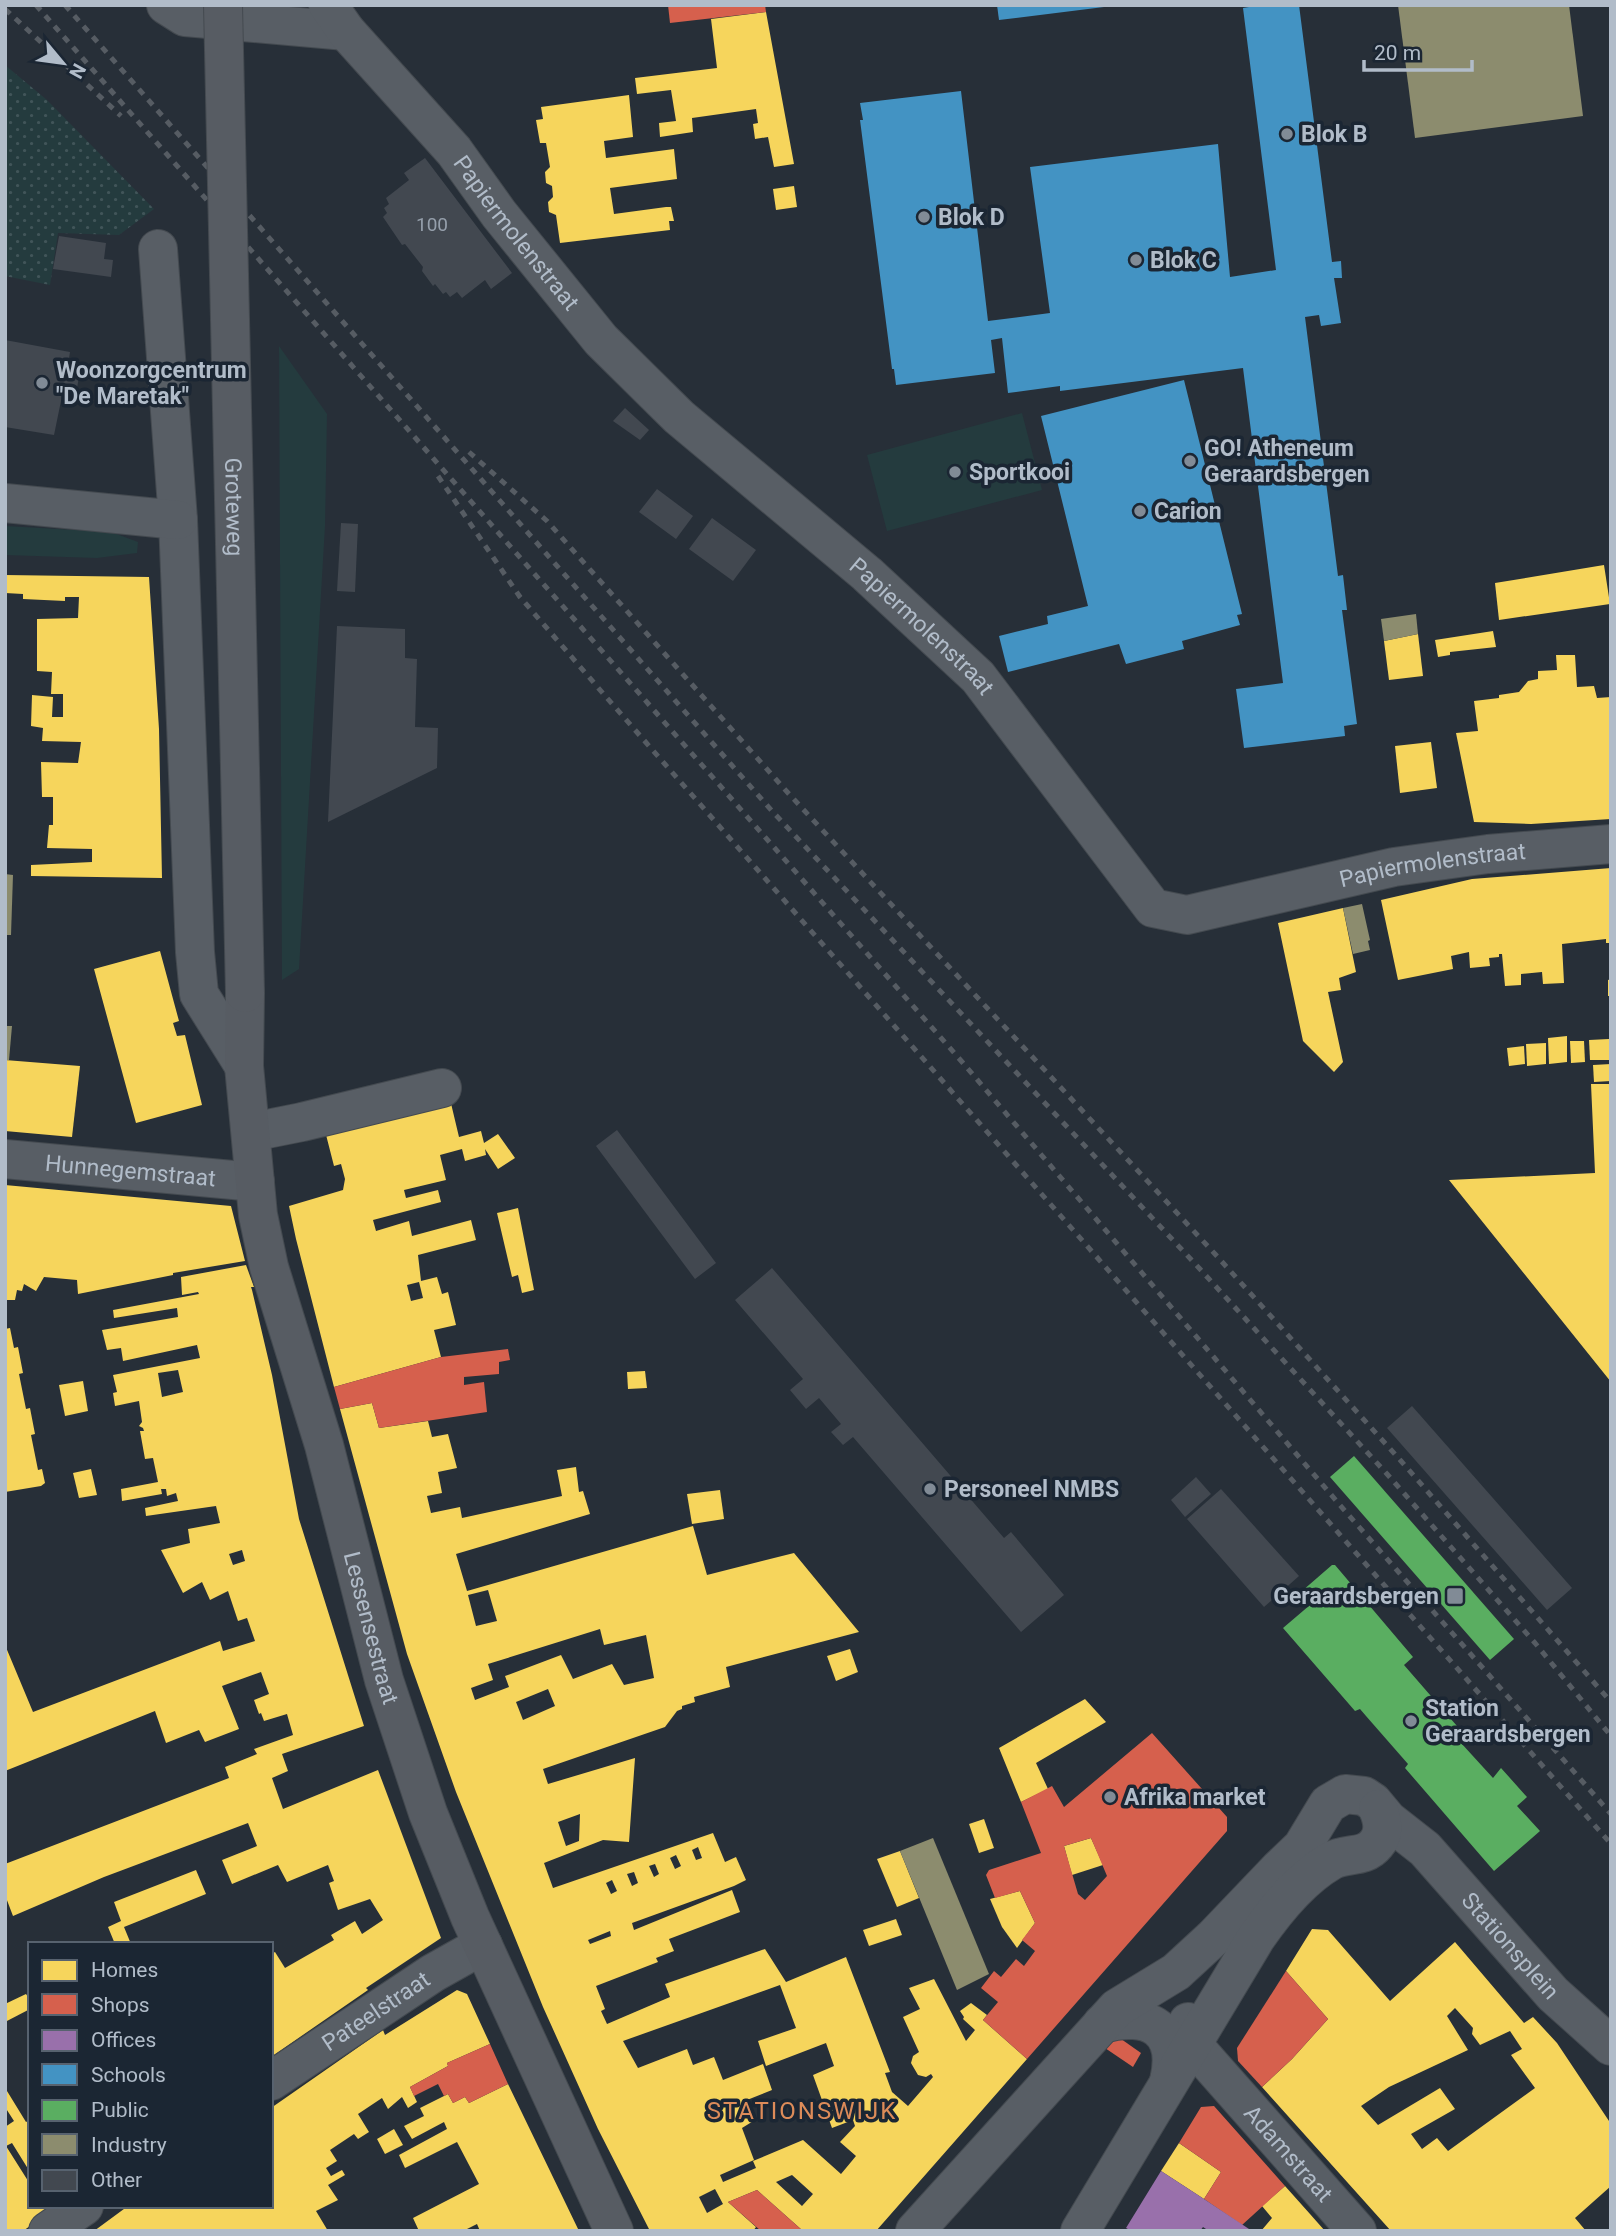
<svg xmlns="http://www.w3.org/2000/svg" width="1616" height="2236" font-family="Roboto,sans-serif">
  <style>
    .grass { fill: #243b3e }
    .park { fill: url(#park-dots) }
    .homes { fill: #f6d55c; fill-rule: evenodd }
    .shops { fill: #d6604d; fill-rule: evenodd }
    .offices { fill: #9970ab }
    .schools { fill: #4393c3 }
    .public { fill: #5aae61 }
    .industry { fill: #8c8c6e }
    .building { fill: #424850 }
    .lines { fill: none; stroke-linecap: round; stroke-linejoin: round }
    .street-casing { stroke: #444a50; stroke-width: 40 }
    .secondary-casing { stroke: #444a50; stroke-width: 40 }
    .street { stroke: #585e65; stroke-width: 38 }
    .secondary { stroke: #575c63; stroke-width: 38 }
    .rail { stroke: #565c63; stroke-width: 5; stroke-dasharray: 7 7; stroke-linecap: butt }
    .secondary-bridge-casing { stroke: #444a50; stroke-width: 40; stroke-linecap: butt }
    .secondary-bridge { stroke: #575c63; stroke-width: 38 }
    .poi-dot { fill: #818b96; stroke: #1b2633; stroke-width: 2.5 }
    .labels { text-anchor: middle; stroke-width: 7; stroke-linejoin: round; paint-order: stroke }
    .number-label { font-size: 19px; fill: #959fab }
    .poi-label { font-size: 23px; font-weight: bold; fill: #b1bcc9; stroke: #1b2633; text-anchor: start }
    .street-label { font-size: 23px; fill: #b1bcc9; stroke: #1b2633 }
    .neighbourhood-label { font-size: 24px; letter-spacing: 2px; fill: #dc8b59; stroke: #1b2633 }
  </style>
  <defs>
    <pattern id="park-dots" width="8" height="8" patternUnits="userSpaceOnUse" patternTransform="scale(1.75)"><rect width="8" height="8" fill="#243b3e"/><path d="M2 2h.1M6 6h.1" fill="none" stroke="#415559" stroke-width="1.8" stroke-linecap="round"/></pattern>
  </defs>
  <rect width="100%" height="100%" fill="#272f38"/>
  <g class="grass">
    <polygon points="279,346 327,414 325,526 299,969 282,980"/>
    <polygon points="1022,413 1042,490 887,531 867,455"/>
    <polygon points="5,526 111,532 138,542 137,553 97,558 5,555"/>
  </g>
  <polygon class="park" points="5,65 47,100 154,209 119,235 58,233 50,285 5,276"/>
  <g class="homes">
    <polygon points="766,12 794,164 774,167 768,137 755,139 753,124 758,123 756,109 692,118 693,132 660,137 659,123 676,121 671,90 637,94 635,78 717,68 711,19"/>
    <polygon points="629,95 633,137 604,141 606,158 674,149 677,179 610,188 614,214 666,207 671,207 674,221 669,221 670,230 560,243 556,215 549,212 548,202 553,197 552,186 546,183 545,172 550,167 546,143 540,143 536,120 543,119 541,107"/>
    <polygon points="794,186 797,207 776,210 773,189"/>
    <polygon points="1604,565 1610,604 1499,620 1495,583"/>
    <polygon points="5,575 149,577 159,729 162,878 31,876 31,865 92,862 92,849 47,848 49,825 53,825 53,797 42,797 41,762 78,763 81,742 42,741 43,728 31,726 32,695 53,697 52,717 63,717 63,694 51,694 52,672 37,671 37,619 78,618 79,597 65,597 65,601 23,599 23,594 5,593"/>
    <polygon points="1493,631 1496,647 1450,652 1450,655 1438,657 1435,640"/>
    <polygon points="1418,634 1423,676 1389,680 1384,641"/>
    <polygon points="1556,655 1575,655 1577,687 1594,686 1597,698 1611,697 1611,819 1531,824 1474,822 1456,733 1478,731 1474,701 1499,698 1499,695 1519,692 1528,681 1538,679 1538,671 1557,670"/>
    <polygon points="1431,742 1437,788 1400,793 1395,746"/>
    <polygon points="1611,868 1611,943 1606,943 1606,939 1562,944 1564,983 1543,984 1542,972 1521,974 1521,985 1505,986 1502,954 1499,954 1499,957 1489,958 1490,966 1470,968 1469,952 1451,956 1453,969 1398,980 1381,900 1472,879"/>
    <polygon points="1343,908 1356,972 1339,978 1341,990 1328,992 1343,1062 1334,1072 1303,1041 1278,923"/>
    <polygon points="160,951 179,1021 173,1023 177,1036 185,1035 202,1105 136,1123 94,969"/>
    <polygon points="1611,979 1611,996 1608,996 1608,980"/>
    <polygon points="1567,1036 1567,1062 1549,1064 1548,1038"/>
    <polygon points="1609,1039 1611,1060 1590,1060 1589,1040"/>
    <polygon points="1570,1041 1584,1041 1585,1062 1571,1063"/>
    <polygon points="1546,1043 1546,1064 1527,1066 1526,1044"/>
    <polygon points="1524,1046 1525,1064 1509,1066 1507,1048"/>
    <polygon points="5,1060 80,1066 72,1137 5,1131"/>
    <polygon points="1611,1064 1611,1081 1594,1082 1593,1065"/>
    <polygon points="1591,1084 1610,1084 1611,1382 1449,1180 1595,1173"/>
    <path d="M449,1095L459,1137L481,1131L484,1143L498,1134L515,1158L498,1169L485,1149L486,1155L465,1161L462,1149L440,1155L446,1180L404,1190L406,1198L438,1190L441,1202L373,1220L376,1231L409,1221L412,1236L471,1220L476,1240L418,1255L421,1281L437,1277L442,1294L448,1292L456,1325L434,1330L441,1357L334,1387L296,1239L289,1206L343,1190L345,1179L341,1164L334,1166L324,1127ZM419,1282L423,1298L411,1301L407,1285Z"/>
    <polygon points="5,1185 231,1206 245,1261 173,1273 173,1275 78,1294 77,1280 44,1277 36,1291 24,1284 22,1291 17,1290 15,1300 5,1300"/>
    <polygon points="518,1208 534,1290 522,1293 518,1275 512,1277 497,1213"/>
    <path d="M246,1265L254,1287H251L252,1290L272,1375L299,1519L364,1726L282,1754L288,1771L272,1778L283,1809L378,1770L441,1938L366,1988L368,1990L271,2057V1954L275,1952L285,1968L334,1940L331,1935L355,1921L362,1934L383,1920L370,1899L338,1910L329,1883L334,1881L328,1865L287,1882L278,1865L232,1884L222,1860L257,1846L248,1823L104,1877L13,1916L5,1895V1864L229,1778L225,1767L257,1754L254,1749L293,1735L287,1714L264,1721L261,1713L259,1714L254,1700L269,1694L261,1672L222,1686L239,1729L205,1742L199,1730L166,1743L155,1711L5,1771V1645L33,1712L220,1641L223,1651L255,1641L247,1618L238,1621L228,1591L210,1600L202,1582L183,1593L161,1550L190,1543L188,1529L220,1523L216,1506L146,1516L145,1508L178,1501L176,1493L167,1496L166,1489H161L162,1494L122,1501L121,1489L158,1482L153,1458L145,1459L140,1431H144L143,1428L139,1426L142,1422L139,1401L115,1406L113,1393L117,1392L113,1375L200,1358L197,1345L123,1361L121,1348L107,1350L102,1330L178,1317L177,1308L114,1318L113,1310L199,1294L198,1292L182,1295L181,1277ZM178,1370L183,1392L162,1397L158,1373ZM242,1550L245,1561L233,1565L229,1554Z"/>
    <polygon points="10,1328 14,1348 18,1347 23,1373 19,1374 26,1409 30,1408 35,1434 31,1435 38,1470 42,1469 45,1483 41,1486 5,1492 5,1329"/>
    <polygon points="645,1371 647,1388 628,1389 627,1372"/>
    <polygon points="83,1381 88,1411 65,1416 59,1385"/>
    <path d="M372,1403L379,1428L428,1421L432,1437L448,1434L457,1468L438,1472L442,1493L427,1496L431,1513L460,1507L462,1518L562,1496L557,1470L576,1467L579,1492L583,1491L590,1514L456,1554L467,1591L693,1526L707,1575L794,1553L859,1632L726,1667L730,1687L694,1697L695,1702L682,1706V1709L677,1711L665,1727L543,1769L548,1784L635,1758L629,1842L603,1840L544,1863L553,1888L713,1833L725,1862L736,1857L746,1880L734,1886L632,1923L634,1930L732,1890L740,1912L669,1939L674,1951L656,1958L658,1962L596,1986L605,2009L601,2011L607,2024L670,1997L665,1984L765,1949L786,1982L846,1957L890,2072L885,2073L892,2092L908,2106L933,2077L931,2074L926,2077L918,2075L911,2063L913,2056L919,2052L903,2017L920,2009L909,1988L934,1979L966,2041L975,2030L963,2019L964,2017L960,2011L971,2003L987,2015L983,2020L1027,2059L876,2231H803L757,2190L728,2202L756,2227L753,2231H650L598,2129L543,2007L456,1792L407,1654L340,1409ZM488,1590L497,1621L476,1626L468,1595ZM600,1629L604,1645L646,1635L654,1678L624,1685L612,1664L573,1679L561,1655L505,1676L509,1687L475,1700L471,1688L493,1680L488,1664ZM548,1689L555,1706L523,1720L516,1702ZM580,1814L579,1841L566,1846L558,1822ZM698,1847L702,1858L696,1860L692,1850ZM676,1855L681,1866L675,1869L670,1858ZM655,1864L659,1874L654,1877L649,1866ZM634,1872L638,1883L632,1886L627,1874ZM612,1880L617,1891L611,1894L606,1883ZM610,1931L611,1936L590,1944L588,1940ZM780,1985L796,2028L758,2041L766,2066L826,2043L834,2066L813,2075L832,2128L853,2120L855,2126L840,2142L856,2156L841,2174L803,2140L753,2161L756,2168L723,2182L720,2175L754,2160L742,2128L755,2120L747,2100L772,2090L763,2064L723,2080L714,2057L693,2065L687,2049L638,2068L623,2041ZM792,2175L813,2194L802,2206L776,2182ZM715,2189L723,2204L707,2213L699,2197Z"/>
    <polygon points="91,1469 97,1495 79,1498 73,1473"/>
    <polygon points="720,1490 724,1519 692,1524 687,1494"/>
    <polygon points="850,1649 858,1672 836,1681 827,1656"/>
    <polygon points="1085,1699 1106,1722 1036,1763 1048,1789 1021,1802 999,1748"/>
    <polygon points="984,1819 994,1848 979,1853 969,1824"/>
    <polygon points="1091,1838 1103,1865 1072,1875 1064,1846"/>
    <polygon points="900,1851 919,1898 897,1907 877,1859"/>
    <polygon points="196,1870 206,1894 124,1927 131,1944 115,1944 108,1927 121,1921 114,1902"/>
    <polygon points="1020,1891 1035,1923 1017,1948 1002,1927 990,1899"/>
    <polygon points="896,1919 902,1935 869,1946 863,1930"/>
    <path d="M1312,1929L1328,1930L1390,2001L1455,1942L1524,2023L1533,2017L1557,2043L1611,2124V2186L1575,2218L1586,2231H1391L1262,2087L1292,2059L1328,2019L1286,1971ZM1455,2008L1473,2028L1472,2034L1480,2045L1510,2031L1522,2049L1511,2055L1535,2088L1448,2151L1437,2138L1422,2149L1411,2134L1455,2109L1440,2088L1378,2125L1361,2106L1389,2087L1468,2050L1447,2016Z"/>
    <polygon points="457,1990 467,1994 490,2044 447,2063 448,2066 410,2087 417,2102 408,2108 402,2097 388,2109 382,2098 358,2114 369,2132 358,2139 354,2134 330,2150 337,2161 326,2168 331,2176 342,2170 345,2175 328,2185 338,2200 316,2211 328,2231 94,2231 128,2206 271,2206 271,2108 383,2030 385,2035"/>
    <polygon points="26,1994 30,2000 30,2009 5,2022 5,2004"/>
    <polygon points="508,2084 579,2231 480,2231 477,2224 463,2231 419,2231 413,2218 479,2184 457,2142 405,2168 399,2155 447,2129 444,2122 412,2139 404,2126 424,2116 420,2108 448,2094 453,2103 465,2097 469,2103"/>
    <polygon points="7,2091 26,2122 30,2120 30,2172 12,2143 6,2146 30,2184 30,2206 44,2206 48,2213 23,2231 5,2231 5,2127 14,2121 5,2107 5,2093"/>
    <polygon points="394,2129 403,2145 385,2154 377,2139"/>
    <polygon points="1179,2143 1221,2172 1204,2199 1161,2171"/>
    <polygon points="1285,2186 1310,2214 1325,2231 1261,2231 1272,2218 1262,2206"/>
  </g>
  <g class="shops">
    <polygon points="668,5 765,5 766,12 670,23"/>
    <polygon points="508,1349 510,1360 499,1362 499,1374 464,1377 464,1385 484,1382 487,1412 379,1428 372,1403 340,1409 334,1387 441,1357"/>
    <path d="M1152,1733L1227,1817V1831L1027,2059L983,2020L998,2002L981,1988L994,1971L1001,1977L1016,1959L1024,1966L1035,1951L1022,1940L1035,1923L1020,1891L995,1898L986,1875L989,1870L1041,1853L1021,1802L1052,1786L1064,1807ZM1091,1838L1107,1876L1085,1900L1078,1894L1064,1846Z"/>
    <polygon points="1286,1971 1328,2019 1292,2059 1262,2087 1238,2061 1237,2048"/>
    <polygon points="1114,2034 1141,2053 1133,2067 1105,2048"/>
    <polygon points="490,2044 508,2084 469,2103 465,2097 453,2103 448,2094 444,2096 438,2084 414,2096 410,2087 448,2066 447,2063"/>
    <polygon points="1214,2106 1285,2186 1242,2225 1204,2199 1221,2172 1179,2143 1201,2107"/>
    <polygon points="757,2190 803,2231 761,2231 728,2202"/>
  </g>
  <polygon class="offices" points="1161,2171 1204,2199 1252,2231 1209,2231 1203,2227 1200,2231 1132,2231 1126,2228"/>
  <g class="schools">
    <polygon points="997,5 1104,5 1104,7 999,20"/>
    <polygon points="1249,5 1299,5 1332,262 1341,261 1342,278 1334,278 1341,323 1321,326 1319,315 1305,317 1338,576 1343,575 1347,610 1342,610 1357,724 1344,726 1345,736 1244,748 1236,689 1283,683 1243,368 1060,391 1060,386 1008,393 1002,338 991,340 995,373 896,385 894,369 892,369 860,120 863,120 860,103 961,91 988,321 1050,313 1030,167 1218,144 1230,277 1276,270 1243,8 1249,7"/>
    <polygon points="1184,380 1242,614 1237,615 1240,625 1182,641 1184,649 1126,664 1119,644 1008,672 999,636 1048,624 1047,616 1088,606 1041,416"/>
  </g>
  <g class="public">
    <polygon points="1354,1456 1514,1639 1490,1660 1330,1477"/>
    <polygon points="1332,1565 1335,1565 1413,1657 1404,1665 1457,1726 1451,1732 1493,1778 1501,1768 1527,1797 1517,1806 1540,1831 1494,1871 1405,1768 1408,1764 1366,1716 1360,1709 1355,1711 1283,1628 1310,1605 1302,1595 1302,1591"/>
  </g>
  <g class="industry">
    <polygon points="1398,5 1569,5 1583,116 1415,138"/>
    <polygon points="1416,614 1418,634 1384,641 1381,619"/>
    <polygon points="5,874 13,875 11,935 5,935"/>
    <polygon points="1362,904 1370,940 1368,941 1370,950 1353,954 1343,908"/>
    <polygon points="5,1026 12,1026 9,1060 5,1060"/>
    <polygon points="933,1838 989,1974 957,1990 900,1851"/>
  </g>
  <g class="building">
    <polygon points="425,158 512,273 491,289 485,280 462,298 457,292 450,297 446,292 443,294 435,284 433,286 422,271 423,267 405,244 402,245 383,217 387,213 384,208 389,204 386,198 409,180 404,173"/>
    <polygon points="59,236 106,243 104,259 113,260 111,277 53,269"/>
    <polygon points="5,340 70,352 68,365 77,366 80,371 76,394 71,398 62,396 54,435 5,427"/>
    <polygon points="625,408 649,430 640,440 613,421"/>
    <polygon points="657,489 693,516 676,539 639,512"/>
    <polygon points="712,518 756,550 733,581 689,549"/>
    <polygon points="341,523 358,524 355,592 337,591"/>
    <polygon points="337,626 405,629 405,658 417,659 415,727 438,728 437,768 328,822"/>
    <polygon points="617,1130 716,1263 695,1279 596,1146"/>
    <polygon points="772,1268 1004,1538 1011,1532 1064,1595 1021,1632 853,1437 843,1445 831,1432 841,1424 819,1398 806,1409 790,1390 803,1379 735,1300"/>
    <polygon points="1412,1406 1572,1588 1547,1610 1387,1428"/>
    <polygon points="1196,1477 1211,1494 1185,1517 1171,1500"/>
    <polygon points="1221,1489 1299,1576 1264,1607 1187,1519"/>
  </g>
  <g class="lines">
    <defs>
      <g id="street">
        <polyline points="166,5 185,17 346,31"/>
        <path id="s1" d="M328,5L346,31L454,151L499,214L601,340L679,417L867,574L978,677L1153,908L1187,915L1394,867L1488,854L1611,844"/>
        <polyline points="158,249 178,520 195,952 199,994 244,1066"/>
        <polyline points="5,503 178,520"/>
        <polyline points="252,1132 302,1122 442,1088"/>
        <path id="s2" d="M5,1159L255,1182"/>
        <path id="s3" d="M1188,2022L1193,2045L1357,2231"/>
        <path d="M1102,2024C1149,2011 1181,2029 1169,2081"/>
        <path id="s4" d="M271,2081L433,1973L483,1945"/>
        <polyline points="48,2231 84,2206"/>
        <path id="s5" d="M915,2231L1117,2008L1176,1972L1214,1937L1279,1869L1302,1847L1328,1804L1345,1794L1364,1796L1373,1802L1388,1820L1425,1849L1553,1994L1611,2046"/>
        <path d="M1080,2231L1256,1938C1276,1909 1300,1879 1331,1861C1346,1852 1364,1859 1376,1844C1385,1834 1383,1821 1378,1809"/>
      </g>
      <g id="secondary">
        <path id="s6" d="M245,993L244,1066L258,1215L269,1267L324,1445L384,1680L428,1813L470,1917L614,2231"/>
      </g>
    </defs>
    <use href="#street" class="street-casing"/>
    <use href="#secondary" class="secondary-casing"/>
    <use href="#street" class="street"/>
    <use href="#secondary" class="secondary"/>
    <g class="rail">
      <polyline points="36,5 963,1063 1345,1511 1611,1814"/>
      <polyline points="65,5 772,811 1199,1268 1387,1474 1535,1643 1611,1736"/>
      <polyline points="5,9 121,116"/>
      <polyline points="469,452 547,521 789,794 1215,1254 1401,1461 1611,1702"/>
      <polyline points="438,476 520,597 607,698 1611,1844"/>
    </g>
    <defs>
      <g id="secondary-bridge">
        <path id="s7" d="M223,5L245,993"/>
      </g>
    </defs>
    <use href="#secondary-bridge" class="secondary-bridge-casing"/>
    <use href="#secondary-bridge" class="secondary-bridge"/>
  </g>
  <g class="poi-dot">
    <circle cx="1287" cy="134" r="7"/>
    <circle cx="924" cy="217" r="7"/>
    <circle cx="1136" cy="260" r="7"/>
    <circle cx="42" cy="383" r="7"/>
    <circle cx="1190" cy="461" r="7"/>
    <circle cx="955" cy="472" r="7"/>
    <circle cx="1140" cy="511" r="7"/>
    <circle cx="930" cy="1489" r="7"/>
    <rect x="1446" y="1587" width="18" height="18" rx="3.5"/>
    <circle cx="1411" cy="1721" r="7"/>
    <circle cx="1110" cy="1797" r="7"/>
  </g>
  <g class="labels">
    <g class="number-label">
      <text x="432" y="231">100</text>
    </g>
    <g class="poi-label">
      <text x="1301" y="142">Blok B</text>
      <text x="938" y="225">Blok D</text>
      <text x="1150" y="268">Blok C</text>
      <text x="56" y="378">Woonzorgcentrum<tspan x="56" dy="26">"De Maretak"</tspan></text>
      <text x="1204" y="456">GO! Atheneum<tspan x="1204" dy="26">Geraardsbergen</tspan></text>
      <text x="969" y="480">Sportkooi</text>
      <text x="1154" y="519">Carion</text>
      <text x="944" y="1497">Personeel NMBS</text>
      <text x="1439" y="1604" text-anchor="end">Geraardsbergen</text>
      <text x="1425" y="1716">Station<tspan x="1425" dy="26">Geraardsbergen</tspan></text>
      <text x="1124" y="1805">Afrika market</text>
    </g>
    <g class="street-label">
      <text dy="8" stroke="none"><textPath href="#s1" startOffset="296">Papiermolenstraat</textPath></text>
      <text dy="8" stroke="none"><textPath href="#s7" startOffset="502">Groteweg</textPath></text>
      <text dy="8" stroke="none"><textPath href="#s1" startOffset="863">Papiermolenstraat</textPath></text>
      <text dy="8" stroke="none"><textPath href="#s1" startOffset="1514">Papiermolenstraat</textPath></text>
      <text dy="8" stroke="none"><textPath href="#s2" startOffset="126">Hunnegemstraat</textPath></text>
      <text dy="8" stroke="none"><textPath href="#s6" startOffset="651">Lessensestraat</textPath></text>
      <text dy="8" stroke="none"><textPath href="#s5" startOffset="847">Stationsplein</textPath></text>
      <text dy="8" stroke="none"><textPath href="#s4" startOffset="126">Pateelstraat</textPath></text>
      <text dy="8" stroke="none"><textPath href="#s3" startOffset="168">Adamstraat</textPath></text>
    </g>
    <g class="neighbourhood-label">
      <text x="802" y="2119">STATIONSWIJK</text>
    </g>
  </g>
  <rect width="1616" height="2236" fill="none" stroke="#b1bcc9" stroke-width="14"/>
  <rect x="28" y="1942" width="245" height="266" fill="#1b2633" stroke="#57626f" stroke-width="2"/>
  <rect x="42" y="1960" width="35" height="21" fill="#f6d55c" stroke="#57626f" stroke-width="2"/>
  <text x="91" y="1977" font-size="21" fill="#b1bcc9">Homes</text>
  <rect x="42" y="1994" width="35" height="21" fill="#d6604d" stroke="#57626f" stroke-width="2"/>
  <text x="91" y="2012" font-size="21" fill="#b1bcc9">Shops</text>
  <rect x="42" y="2030" width="35" height="21" fill="#9970ab" stroke="#57626f" stroke-width="2"/>
  <text x="91" y="2047" font-size="21" fill="#b1bcc9">Offices</text>
  <rect x="42" y="2064" width="35" height="21" fill="#4393c3" stroke="#57626f" stroke-width="2"/>
  <text x="91" y="2082" font-size="21" fill="#b1bcc9">Schools</text>
  <rect x="42" y="2100" width="35" height="21" fill="#5aae61" stroke="#57626f" stroke-width="2"/>
  <text x="91" y="2117" font-size="21" fill="#b1bcc9">Public</text>
  <rect x="42" y="2134" width="35" height="21" fill="#8c8c6e" stroke="#57626f" stroke-width="2"/>
  <text x="91" y="2152" font-size="21" fill="#b1bcc9">Industry</text>
  <rect x="42" y="2170" width="35" height="21" fill="#424850" stroke="#57626f" stroke-width="2"/>
  <text x="91" y="2187" font-size="21" fill="#b1bcc9">Other</text>
  <g transform="translate(63 63) rotate(119)" stroke="#1b2633" stroke-width="5" paint-order="stroke">
  <path d="M0-5L12 26L0 18L-12 26Z" fill="#b1bcc9"/>
  <text y="-10" font-size="19" font-weight="bold" text-anchor="middle" fill="#b1bcc9">N</text>
  </g>
  <path d="M1364 60v10h108v-10" fill="none" stroke="#b1bcc9" stroke-width="3.5"/>
  <text x="1374" y="60" font-size="21" fill="#b1bcc9" stroke="#1b2633" stroke-width="5" paint-order="stroke">20 m</text>
</svg>
